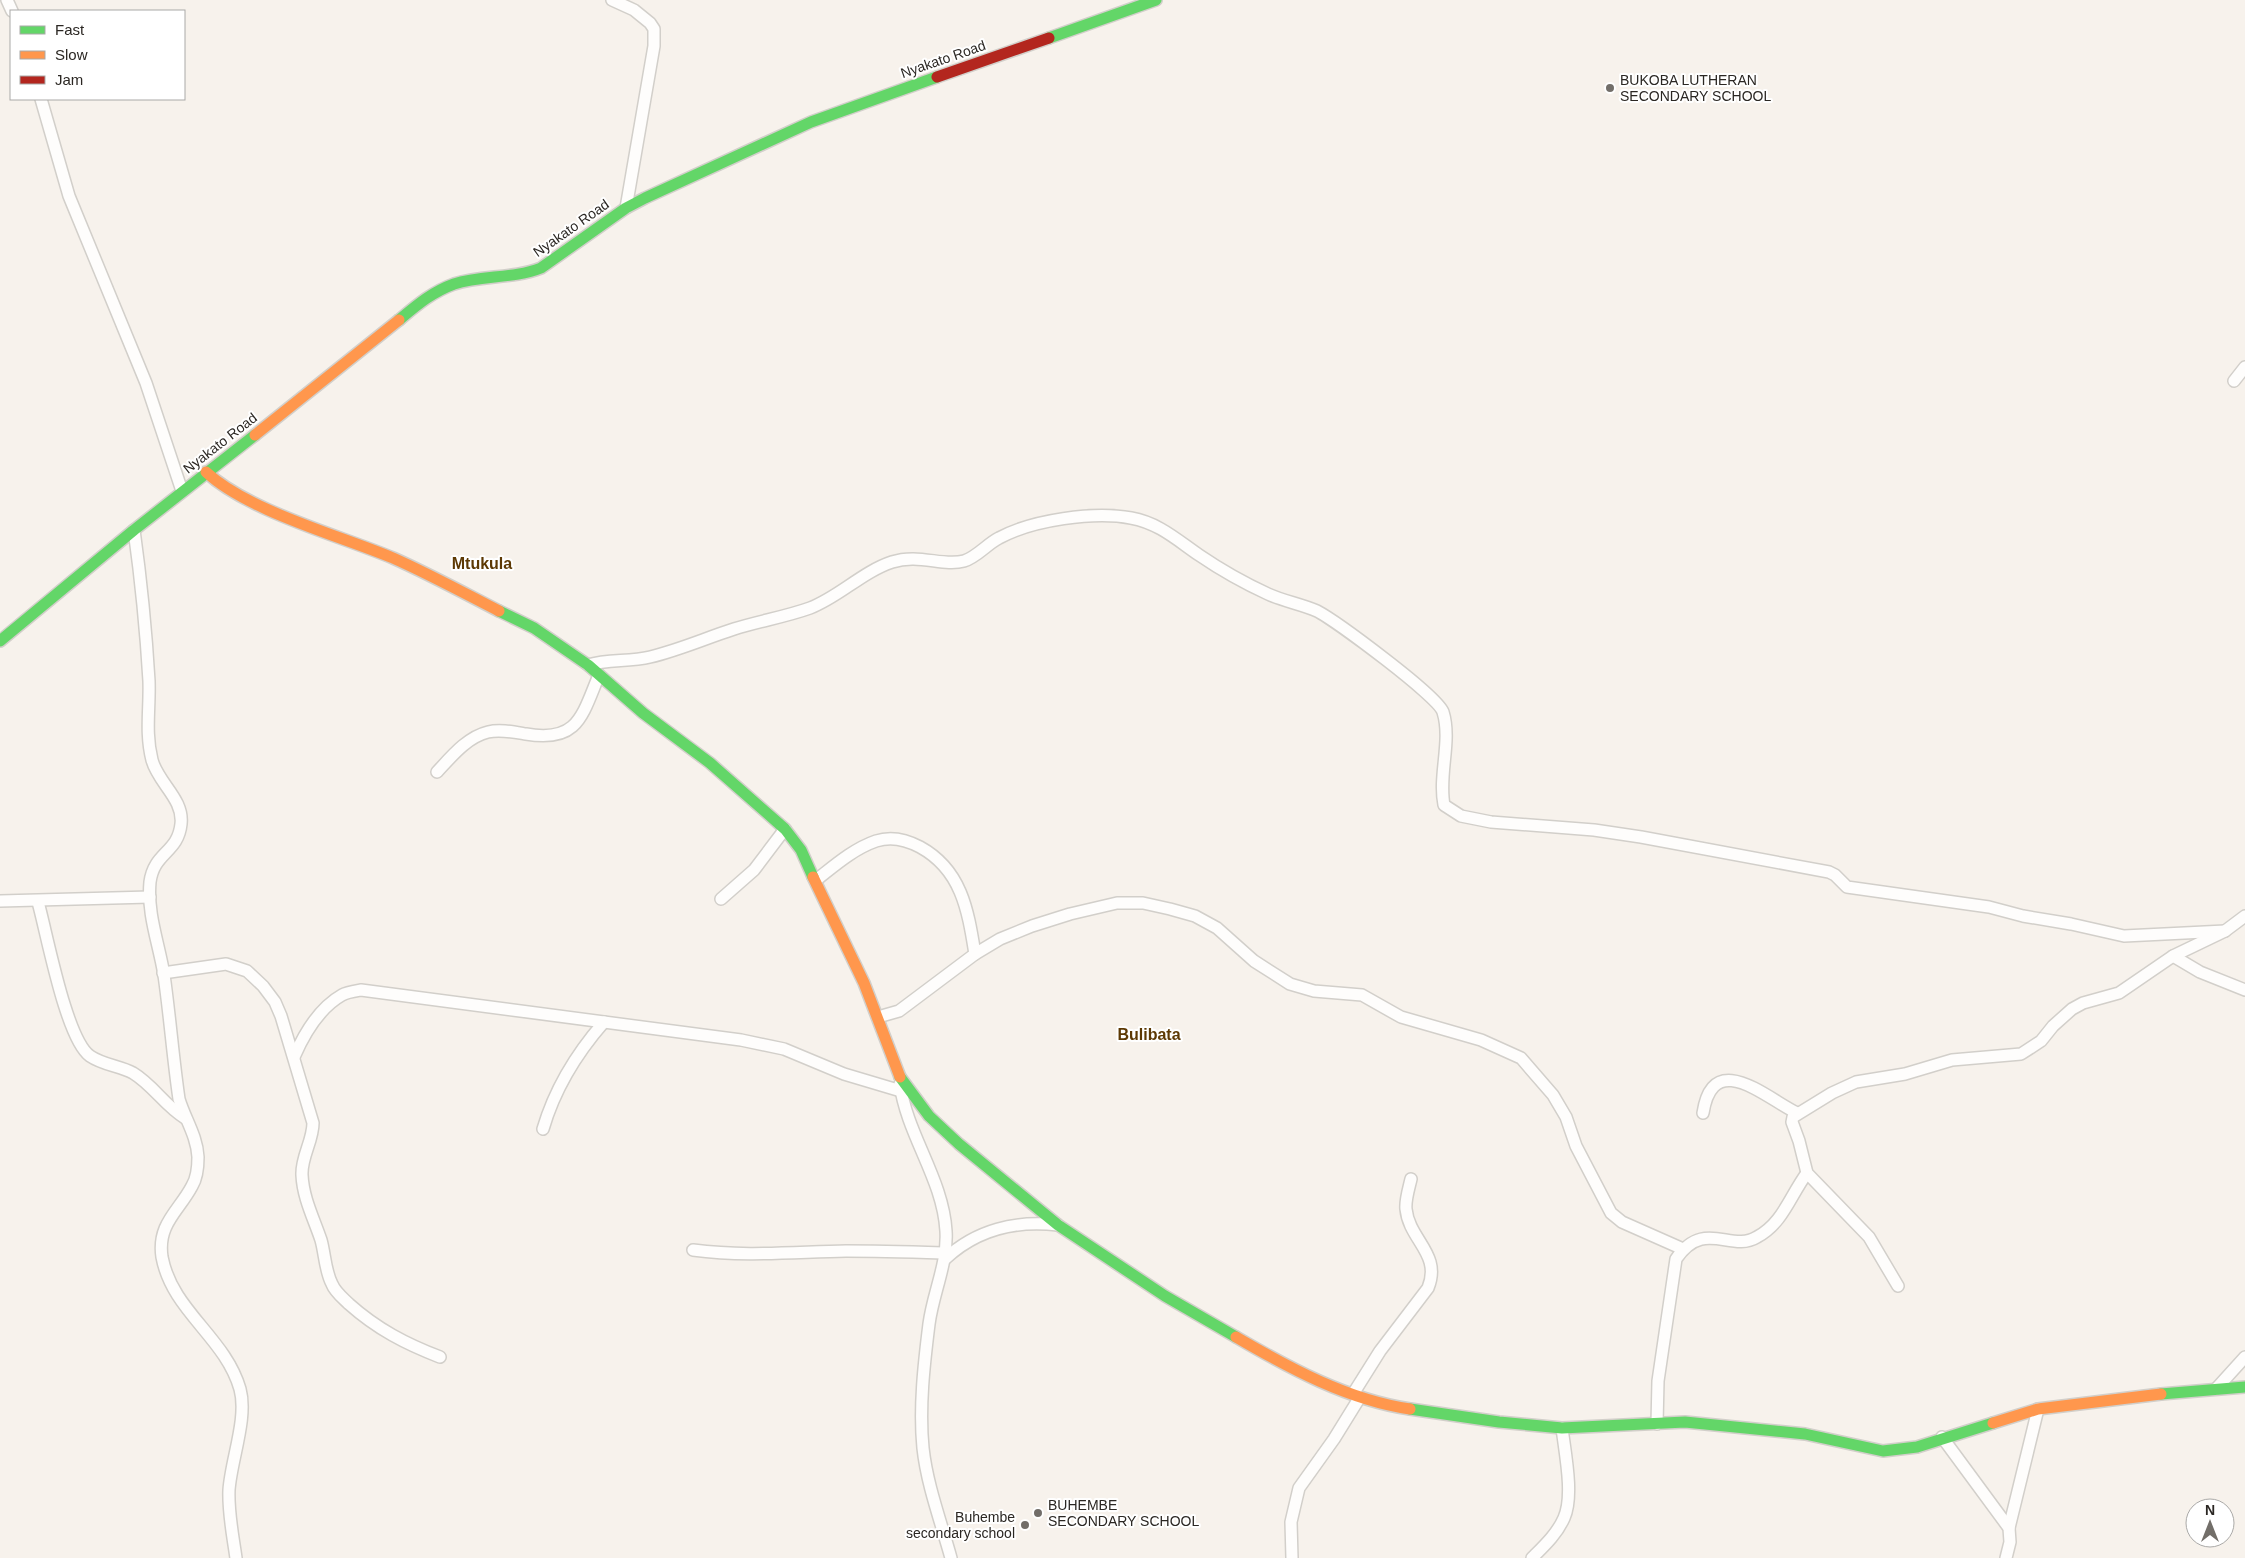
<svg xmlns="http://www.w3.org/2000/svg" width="2245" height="1558" font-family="Arial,sans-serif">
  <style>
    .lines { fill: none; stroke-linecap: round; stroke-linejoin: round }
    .street-casing { stroke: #d2cfca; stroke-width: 14 }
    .fast-casing { stroke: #d2cfca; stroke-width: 14 }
    .slow-casing { stroke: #d2cfca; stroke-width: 14 }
    .jam-casing { stroke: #d2cfca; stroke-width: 14 }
    .street { stroke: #fefdfc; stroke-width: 11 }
    .fast { stroke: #63d668; stroke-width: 11 }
    .slow { stroke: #ff974d; stroke-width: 11 }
    .jam { stroke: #b3261e; stroke-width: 11 }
    .poi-dot { fill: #726e69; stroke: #fff; stroke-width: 2 }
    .labels { text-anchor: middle; stroke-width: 4; stroke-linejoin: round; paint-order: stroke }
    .street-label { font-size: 14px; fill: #2b2723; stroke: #fff }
    .poi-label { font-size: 14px; fill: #2b2723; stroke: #fff; text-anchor: start }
    .quarter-label { font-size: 16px; font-weight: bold; fill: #5d3904; stroke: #fff }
  </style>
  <rect width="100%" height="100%" fill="#f7f2ec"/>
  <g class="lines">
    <defs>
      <g id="street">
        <polyline points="7,0 12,11"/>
        <polyline points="612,0 634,10 650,23 654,29 654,46 626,208"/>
        <polyline points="41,99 69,196 146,383 182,491"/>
        <polyline points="2234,381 2245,367"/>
        <path d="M134,530C141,580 146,630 149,681C150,708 145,733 152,760C158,783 184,799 181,824C178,853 154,852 150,882C147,914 159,944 164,975C170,1017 173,1058 179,1099C185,1119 197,1136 198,1157C198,1166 197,1178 192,1186C179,1211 157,1224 162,1257C172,1311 225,1337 240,1389C248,1418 231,1460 229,1490C228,1513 233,1536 236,1558"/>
        <path d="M588,665C608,659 629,662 650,657C679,650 706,638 734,629C759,621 785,617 810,608C839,597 862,572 892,562C919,553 943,567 964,561C977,557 987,544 999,538C1032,520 1094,511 1131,518C1159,523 1177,540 1199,555C1221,570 1244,583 1268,594C1283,601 1301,604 1317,611C1336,621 1438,696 1443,712C1452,741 1438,775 1444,805L1461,816L1491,822L1594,830L1641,837L1829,872L1835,875L1847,887L1989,907L2023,916L2071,924L2124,936L2225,931"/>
        <path d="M437,772C451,757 467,737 488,732C500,729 514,732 526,734C578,743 582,716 599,675"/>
        <path d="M816,880C834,866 853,849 876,841C891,836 907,840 920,847C962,870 968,911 975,954"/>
        <polyline points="721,899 754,870 785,829"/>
        <polyline points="0,901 150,897"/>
        <path d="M38,902C47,934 66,1039 90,1056C103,1065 120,1066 133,1073C153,1085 165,1106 185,1118"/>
        <polyline points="2173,956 2200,972 2245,990"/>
        <path d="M163,973L226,964L247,971L263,986L275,1002L281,1016L313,1123C313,1141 301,1157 302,1175C303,1198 314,1219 321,1240C325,1254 325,1271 332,1284C335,1292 343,1298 349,1304C377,1329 406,1344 440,1357"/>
        <polyline points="878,1017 899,1011 975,954 1000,939 1032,926 1070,914 1117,903 1143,903 1170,909 1195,916 1217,928 1254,961 1290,984 1314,991 1362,995 1401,1017 1481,1040 1521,1058 1553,1095 1566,1117 1576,1146 1611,1213 1622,1222 1683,1249"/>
        <path d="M294,1057C304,1034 319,1008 342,995C347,992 355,991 361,990L741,1040L784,1049L844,1074L901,1091"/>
        <path d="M900,1084C907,1135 943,1179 946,1231C948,1263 933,1293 929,1324C924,1364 919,1408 923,1448C927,1485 941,1522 951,1558"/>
        <path d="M1703,1113C1713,1048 1766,1098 1797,1113"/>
        <path d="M543,1129C555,1088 576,1054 604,1022"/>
        <path d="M693,1250C745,1257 794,1252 846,1251C879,1251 912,1252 946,1253"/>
        <path d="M945,1259C976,1230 1016,1220 1058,1225"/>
        <polyline points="1898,1286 1869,1237 1807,1173 1799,1141 1792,1122 1793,1117 1832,1093 1856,1082 1905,1074 1952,1060 2021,1054 2041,1041 2053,1026 2072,1009 2083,1003 2119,993 2173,956 2225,931 2245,916"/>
        <polyline points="2216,1389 2245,1357"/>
        <path d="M1353,1394L1380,1351L1428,1288C1442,1254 1409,1240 1406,1209C1405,1200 1409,1188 1411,1179"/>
        <path d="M1657,1424L1658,1381L1676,1259C1704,1218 1731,1253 1757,1237C1783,1223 1790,1196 1807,1173"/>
        <polyline points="1942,1437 2009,1528 2010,1542 2006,1558"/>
        <polyline points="2009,1528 2038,1409"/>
        <polyline points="1292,1558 1291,1522 1299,1488 1334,1439 1360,1397"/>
        <path d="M1532,1558C1544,1546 1557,1534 1564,1518C1574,1496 1565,1453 1562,1428"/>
      </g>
      <g id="fast">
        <polyline points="1049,38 1156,0"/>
        <path d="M399,320C417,305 432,292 454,284C482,275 513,279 541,268L626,208L645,198L811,122L937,77"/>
        <polyline points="499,611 534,628 588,665 643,713 710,763 785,829 801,850 813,877"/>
        <polyline points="0,641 134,530 255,435"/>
        <polyline points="900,1077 929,1116 959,1144 1058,1225 1165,1296 1236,1337"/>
        <polyline points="2161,1394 2245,1387"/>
        <polyline points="1410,1409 1499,1422 1562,1428 1685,1422 1805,1434 1883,1451 1917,1447 1993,1423"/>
      </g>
      <g id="slow">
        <polyline points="255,435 399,320"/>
        <path d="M206,472C248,511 338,535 393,558C429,574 464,593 499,611"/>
        <polyline points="813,877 864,983 900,1077"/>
        <path d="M1236,1337C1289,1368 1348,1400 1410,1409"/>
        <polyline points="1993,1423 2038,1409 2161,1394"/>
      </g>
      <polyline id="jam" points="937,77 1049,38"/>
    </defs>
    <use href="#street" class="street-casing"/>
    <use href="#fast" class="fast-casing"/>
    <use href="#slow" class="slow-casing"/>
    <use href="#jam" class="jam-casing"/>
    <use href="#street" class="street"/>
    <use href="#fast" class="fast"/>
    <use href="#slow" class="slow"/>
    <use href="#jam" class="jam"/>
  </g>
  <g class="poi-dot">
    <circle cx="1610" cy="88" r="5"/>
    <circle cx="1038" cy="1513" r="5"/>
    <circle cx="1025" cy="1525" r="5"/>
  </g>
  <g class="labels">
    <g class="street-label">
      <text transform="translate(943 59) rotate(-19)" y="5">Nyakato Road</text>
      <text transform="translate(571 228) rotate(-35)" y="5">Nyakato Road</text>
      <text transform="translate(220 443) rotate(-38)" y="5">Nyakato Road</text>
    </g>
    <g class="poi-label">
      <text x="1620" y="85">BUKOBA LUTHERAN<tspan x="1620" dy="16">SECONDARY SCHOOL</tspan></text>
      <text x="1048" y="1510">BUHEMBE<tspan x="1048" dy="16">SECONDARY SCHOOL</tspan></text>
      <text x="1015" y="1522" text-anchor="end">Buhembe<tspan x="1015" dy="16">secondary school</tspan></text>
    </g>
    <g class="quarter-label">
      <text x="482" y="569">Mtukula</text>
      <text x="1149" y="1040">Bulibata</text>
    </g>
  </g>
  <rect x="10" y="10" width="175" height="90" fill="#ffffff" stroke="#aaa9a7"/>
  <rect x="20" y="26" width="25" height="8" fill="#63d668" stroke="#aaa9a7"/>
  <text x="55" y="35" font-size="15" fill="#2b2723">Fast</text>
  <rect x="20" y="51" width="25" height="8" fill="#ff974d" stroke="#aaa9a7"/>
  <text x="55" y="60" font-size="15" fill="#2b2723">Slow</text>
  <rect x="20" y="76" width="25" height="8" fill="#b3261e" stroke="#aaa9a7"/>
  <text x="55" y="85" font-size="15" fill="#2b2723">Jam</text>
  <g transform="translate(2210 1523)"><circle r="24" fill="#ffffff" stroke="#aaa9a7"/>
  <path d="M0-4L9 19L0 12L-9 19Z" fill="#726e69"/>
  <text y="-8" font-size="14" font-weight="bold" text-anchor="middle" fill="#2b2723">N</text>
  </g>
</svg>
